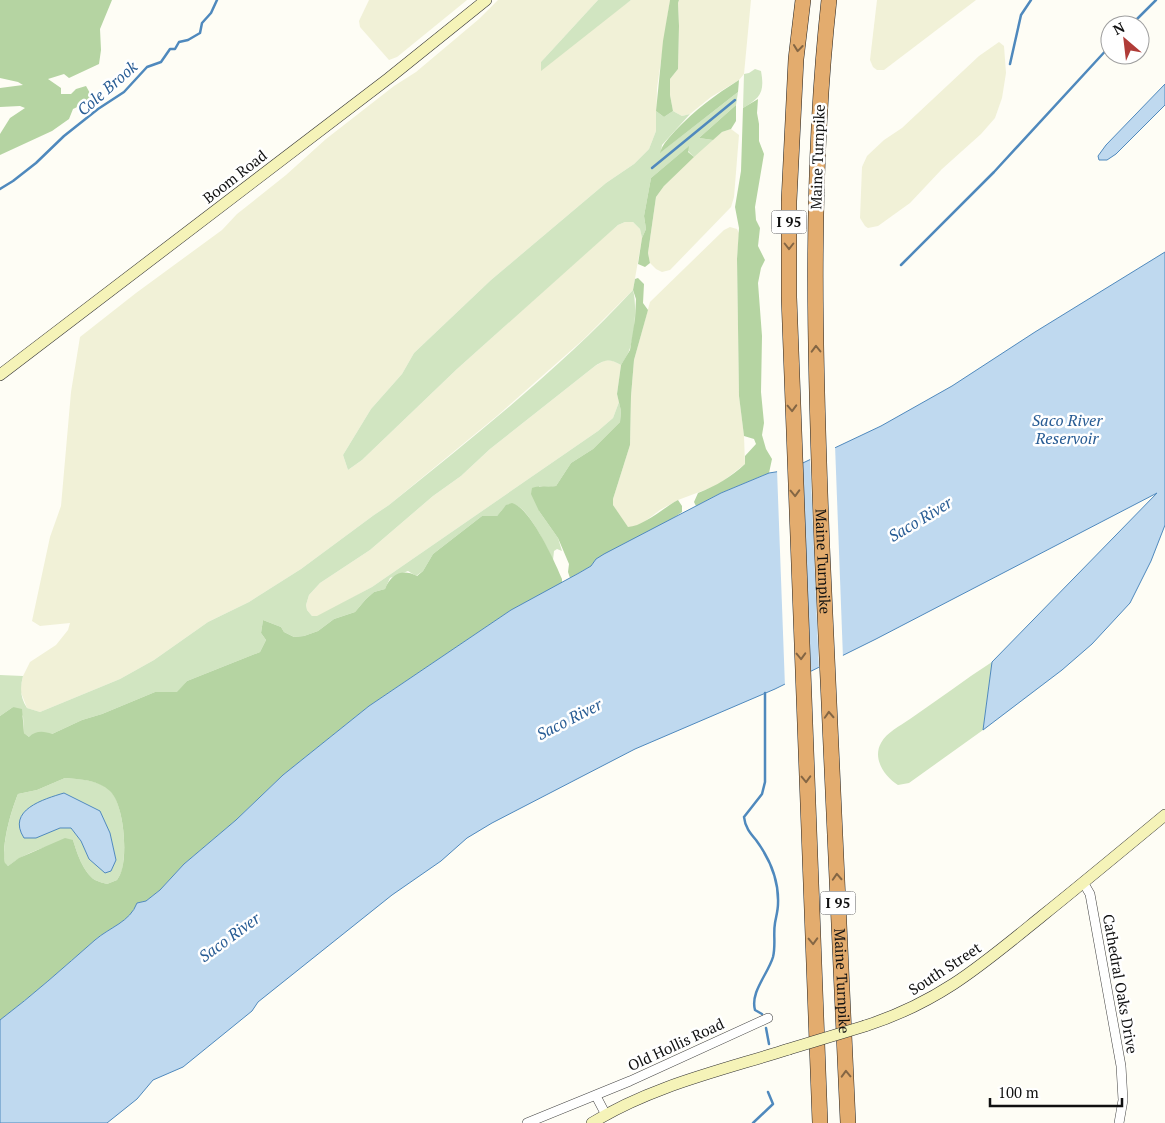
<svg xmlns="http://www.w3.org/2000/svg" width="1165" height="1123" font-family="'PT Serif',serif">
  <style>
    .farmland { fill: #f1f1d7 }
    .green { fill: #d1e5c1; fill-rule: evenodd }
    .forest { fill: #b5d4a2; fill-rule: evenodd }
    .water { fill: #bfd9ef; stroke: #4f89bd }
    .pier { fill: #fefdf5 }
    .lines { fill: none; stroke-linecap: round; stroke-linejoin: round }
    .stream { stroke: #4f89bd; stroke-width: 2.5 }
    .street-casing { stroke: #434343; stroke-width: 10 }
    .secondary-casing { stroke: #323232; stroke-width: 12 }
    .highway-casing { stroke: #212121; stroke-width: 16 }
    .street { stroke: #fff; stroke-width: 9 }
    .secondary { stroke: #f5f3b8; stroke-width: 11 }
    .highway { stroke: #e3ac6e; stroke-width: 15 }
    .secondary-bridge-casing { stroke: #323232; stroke-width: 12; stroke-linecap: butt }
    .secondary-bridge { stroke: #f5f3b8; stroke-width: 11 }
    .oneway { stroke: #846644 }
    .labels { text-anchor: middle; stroke-width: 5; stroke-linejoin: round; paint-order: stroke }
    .shield { fill: #fff; stroke: #585858; stroke-width: 1 }
    .shield-label { font-size: 14px; font-weight: bold; fill: #101010 }
    .street-label { font-size: 15px; fill: #101010; stroke: #fff }
    .water-label { font-size: 16px; font-style: italic; fill: #285c94; stroke: #fff }
  </style>
  <rect width="100%" height="100%" fill="#fefdf5"/>
  <g class="farmland">
    <polygon points="369,0 467,0 397,57 389,60 360,27 359,21"/>
    <polygon points="498,0 598,0 541,62 631,0 670,0 657,88 656,131 649,149 634,164 606,183 491,280 414,353 402,374 371,409 343,455 348,470 362,460 457,369 596,244 618,225 625,222 633,222 640,229 642,238 633,290 584,339 497,416 389,505 374,515 301,569 249,602 208,622 154,660 120,679 40,712 27,708 20,690 23,676 30,662 56,645 68,630 70,623 40,626 32,621 50,537 61,506 71,392 80,337 136,293 222,230 237,214 286,175 326,139 394,86 416,72 479,19"/>
    <polygon points="679,0 751,0 744,74 739,80 711,97 690,114 682,116 673,111 670,95 670,79 678,69 679,26 678,3"/>
    <polygon points="877,0 976,0 884,70 877,70 873,67 870,60"/>
    <polygon points="999,42 1004,46 1006,73 1002,98 995,118 981,134 942,169 910,203 878,226 868,228 865,226 860,218 862,167 867,156 884,140 902,128 979,56"/>
    <polygon points="731,129 739,135 734,197 731,207 670,270 662,272 656,269 650,263 648,253 656,197 664,186 702,148 722,132"/>
    <polygon points="730,227 737,229 739,233 737,259 739,396 744,436 745,464 718,485 678,500 660,510 644,522 634,527 628,528 613,505 613,499 630,445 631,396 634,360 650,302 724,230"/>
    <polygon points="606,360 613,361 621,365 617,394 619,402 613,418 598,431 372,587 317,617 312,616 307,610 306,605 309,595 320,583 370,550 433,496 461,476 490,449 595,366"/>
  </g>
  <g class="green">
    <polygon points="598,0 631,0 541,71 541,62"/>
    <path d="M755,69L761,71C765,93 760,98 743,108L744,74L749,73Z"/>
    <polygon points="738,92 736,105 699,138 713,140 694,157 688,151 688,147 651,178 644,216 646,229 642,238 640,229 633,222 625,222 618,225 457,369 362,460 348,470 343,455 371,409 402,374 414,353 491,280 606,183 634,164 649,149 656,131 656,111 664,117 673,111 682,116 690,114 662,145 661,152"/>
    <path d="M633,290C637,305 635,336 629,351C627,356 624,360 621,365C609,359 607,359 595,366L490,449L461,476L433,496L370,550L320,583L309,595L306,605L307,610L312,616H317L372,587L598,431L613,418L619,402L621,411L620,422L593,449L571,463L556,486L547,488L539,486V511L558,538L562,551L557,549L554,551L553,560C547,548 526,502 511,504C505,504 501,512 497,516H482L433,554L423,571L416,576L408,571L390,578L385,589L374,592L366,599L355,612L334,619L318,631L304,636L294,637L284,632L281,627L263,620L261,633L266,640L260,652L187,681L177,693L155,692L102,714L82,720L52,734L29,737L24,733L23,716L13,707L0,716V675L23,676C20,688 20,697 27,708L40,712L120,679L154,660L208,622L249,602L301,569L374,515L389,505C472,438 561,368 633,290Z"/>
    <path d="M992,662L983,730L909,783L898,785C885,777 872,759 881,743C887,732 900,726 910,719C938,700 964,680 992,662Z"/>
    <path d="M65,778C80,779 98,780 110,790C124,805 127,851 122,870C121,873 119,877 117,880L107,884C104,883 99,882 95,880C83,872 77,853 73,840C49,845 28,851 8,866L5,864C1,846 11,811 18,794L37,790ZM64,793L100,811L110,833L116,860L111,871L89,859L81,841L71,828H60Z"/>
  </g>
  <g class="forest">
    <polygon points="0,0 112,0 100,29 101,50 99,64 69,78 64,74 48,79 61,88 61,94 71,94 76,89 86,86 91,95 88,102 73,109 69,119 52,131 0,155 0,134 10,118 25,108 20,106 0,107 0,88 23,85 18,82 0,78"/>
    <polygon points="670,0 679,0 678,3 679,26 678,69 670,79 670,95 673,111 664,117 656,111 663,41"/>
    <path d="M739,80L738,92L660,153C663,143 669,138 675,131C695,110 715,95 739,80Z"/>
    <path d="M758,99L757,113L759,124V141L764,154L755,207L756,220L760,228L758,246L765,260L761,268L758,283L762,336L761,392L764,423L762,435L766,449L772,459L769,473L721,493L696,506L694,502L698,493C716,486 731,477 745,464V456L756,444L754,439L744,436L739,396L737,259L739,228L735,207L741,171L743,108Z"/>
    <polygon points="736,105 736,121 731,129 722,132 713,140 699,138"/>
    <polygon points="689,146 688,152 694,157 664,186 656,197 648,253 650,263 645,267 638,264 642,238 646,229 644,216 651,178"/>
    <path d="M638,278L644,284L643,303L648,310L634,360L631,396L630,445L613,499V505L628,527C644,526 663,508 678,500L682,506V512L669,521L596,559L591,566L570,578L568,572L569,564L558,538L539,511L531,494L532,488C540,485 547,488 556,486L571,463L593,449L620,422L621,411L617,394L621,365L630,350L635,319L636,299L633,290L635,279Z"/>
    <path d="M512,503C530,507 555,562 562,579V583L511,610L369,706L283,775L236,820L184,864L160,890L146,901L137,903C130,922 110,927 95,940C63,968 33,995 0,1020V716L13,707L22,709L24,733L29,737C36,730 44,731 52,734L82,720L102,714L155,692H177L187,681L260,652L266,640L261,633L263,620L281,627L284,632L294,637L304,636L318,631L334,619L355,612L366,599L374,592L385,589C391,574 402,568 417,576L423,571L433,554L482,516H497L506,505ZM65,778C80,779 98,780 110,791C124,805 127,851 122,869C121,873 119,877 117,880L107,884C104,883 99,882 95,880C83,872 77,853 73,840L65,838L19,858L8,866L5,863C1,846 11,811 18,794L37,790Z"/>
  </g>
  <g class="water">
    <polygon points="1165,84 1165,105 1116,154 1107,160 1099,160 1098,156 1106,145"/>
    <path d="M1165,252V525L1151,561L1130,603L1092,644L1062,670L983,730L992,662L1157,493L876,639L775,689L635,749L492,823L467,838L441,861L392,895L258,1002L252,1011L183,1067L153,1080L137,1099L107,1123H0V1020C33,995 63,968 95,940C110,927 130,922 137,903L146,901L160,890L184,864L236,820L283,775L369,706L511,610L579,573L591,566L596,559L604,554L721,493L769,473L788,470L881,426L952,386L1035,332Z"/>
    <path d="M64,793L100,811L110,833L116,860L111,871L105,873L89,859L81,841L71,828H60L36,838H24C6,810 44,799 64,793Z"/>
  </g>
  <g class="pier">
    <polygon points="835,445 843,658 819,670 810,457"/>
    <polygon points="802,461 810,675 785,687 777,470 788,468"/>
  </g>
  <g class="lines">
    <g class="stream">
      <polyline points="1131,25 1156,0"/>
      <polyline points="1010,64 1021,15 1031,0"/>
      <polyline points="652,168 735,100"/>
      <polyline points="0,189 13,181 36,163 64,136 98,109 124,92 147,67 161,62 170,49 175,49 179,42 188,40 200,33 202,23 211,13 217,0"/>
      <polyline points="901,265 994,172 1110,46"/>
      <path d="M762,1014L755,1010C750,992 768,974 773,957C776,945 773,934 775,923C776,917 778,910 778,904C779,881 770,859 756,840C750,833 745,827 744,817L762,794L765,782V693"/>
      <polyline points="766,1028 769,1044"/>
      <polyline points="753,1123 773,1104 768,1092"/>
    </g>
    <defs>
      <g id="street">
        <polyline points="1083,882 1090,894 1121,1066 1123,1100 1119,1123"/>
        <polyline points="596,1096 606,1115"/>
        <polyline points="527,1123 630,1081 768,1018"/>
      </g>
      <g id="secondary">
        <polyline points="0,375 389,78 486,0"/>
        <path d="M865,1026C940,1002 983,964 1042,916C1083,883 1124,849 1165,815"/>
        <path d="M592,1123C651,1086 723,1070 789,1049"/>
      </g>
      <g id="highway">
        <polyline points="803,0 796,59 789,201 789,297 820,1123"/>
        <path id="s1" d="M829,0C809,182 815,365 822,547C830,739 840,931 848,1123"/>
      </g>
    </defs>
    <use href="#street" class="street-casing"/>
    <use href="#secondary" class="secondary-casing"/>
    <use href="#highway" class="highway-casing"/>
    <use href="#street" class="street"/>
    <use href="#secondary" class="secondary"/>
    <use href="#highway" class="highway"/>
    <defs>
      <polyline id="secondary-bridge" points="789,1049 865,1026"/>
    </defs>
    <use href="#secondary-bridge" class="secondary-bridge-casing"/>
    <use href="#secondary-bridge" class="secondary-bridge"/>
  </g>
  <defs><path id="oneway-chevron" d="M-2-3.5L2.5 0L-2 3.5" fill="none" stroke-width="1.6" stroke-linecap="round" stroke-linejoin="round" transform="scale(1.25)"/></defs>
  <g class="oneway">
    <use href="#oneway-chevron" transform="translate(798 48) rotate(96)"/>
    <use href="#oneway-chevron" transform="translate(789 246) rotate(90)"/>
    <use href="#oneway-chevron" transform="translate(816 349) rotate(-91)"/>
    <use href="#oneway-chevron" transform="translate(792 408) rotate(88)"/>
    <use href="#oneway-chevron" transform="translate(795 493) rotate(88)"/>
    <use href="#oneway-chevron" transform="translate(801 656) rotate(88)"/>
    <use href="#oneway-chevron" transform="translate(829 715) rotate(-93)"/>
    <use href="#oneway-chevron" transform="translate(806 779) rotate(88)"/>
    <use href="#oneway-chevron" transform="translate(837 877) rotate(-93)"/>
    <use href="#oneway-chevron" transform="translate(813 941) rotate(88)"/>
    <use href="#oneway-chevron" transform="translate(846 1074) rotate(-92)"/>
  </g>
  <g class="labels">
    <g class="shield">
      <rect x="771.5" y="210.5" width="35" height="23" rx="4"/>
      <rect x="820.5" y="891.5" width="35" height="23" rx="4"/>
    </g>
    <g class="shield-label">
      <text x="789" y="227">I 95</text>
      <text x="838" y="908">I 95</text>
    </g>
    <g class="street-label">
      <text transform="translate(818 157) rotate(-88)" y="5">Maine Turnpike</text>
      <text transform="translate(235 177) rotate(-38)" y="5">Boom Road</text>
      <text dy="5" stroke="none"><textPath href="#s1" startOffset="562">Maine Turnpike</textPath></text>
      <text transform="translate(945 969) rotate(-33)" y="5">South Street</text>
      <text dy="5" stroke="none"><textPath href="#s1" startOffset="982">Maine Turnpike</textPath></text>
      <text transform="translate(1120 984) rotate(80)" y="5">Cathedral Oaks Drive</text>
      <text transform="translate(676 1045) rotate(-25)" y="5">Old Hollis Road</text>
    </g>
    <g class="water-label">
      <text transform="translate(107 88) rotate(-41)" y="6">Cole Brook</text>
      <text x="1067" y="426">Saco River<tspan x="1067" dy="18">Reservoir</tspan></text>
      <text transform="translate(920 519) rotate(-31)" y="6">Saco River</text>
      <text transform="translate(569 719) rotate(-27)" y="6">Saco River</text>
      <text transform="translate(229 937) rotate(-36)" y="6">Saco River</text>
    </g>
  </g>
  <g transform="translate(1125 40) rotate(332)"><circle r="24" fill="#ffffff" stroke="#9f9f9f"/>
  <path d="M0-4L9 19L0 12L-9 19Z" fill="#b03c38"/>
  <text y="-8" font-size="14" font-weight="bold" text-anchor="middle" fill="#101010">N</text>
  </g>
  <path d="M990 1098v8h132v-8" fill="none" stroke="#101010" stroke-width="2.5"/>
  <text x="998" y="1098" font-size="15" fill="#101010" stroke="#ffffff" stroke-width="4" paint-order="stroke">100 m</text>
</svg>
